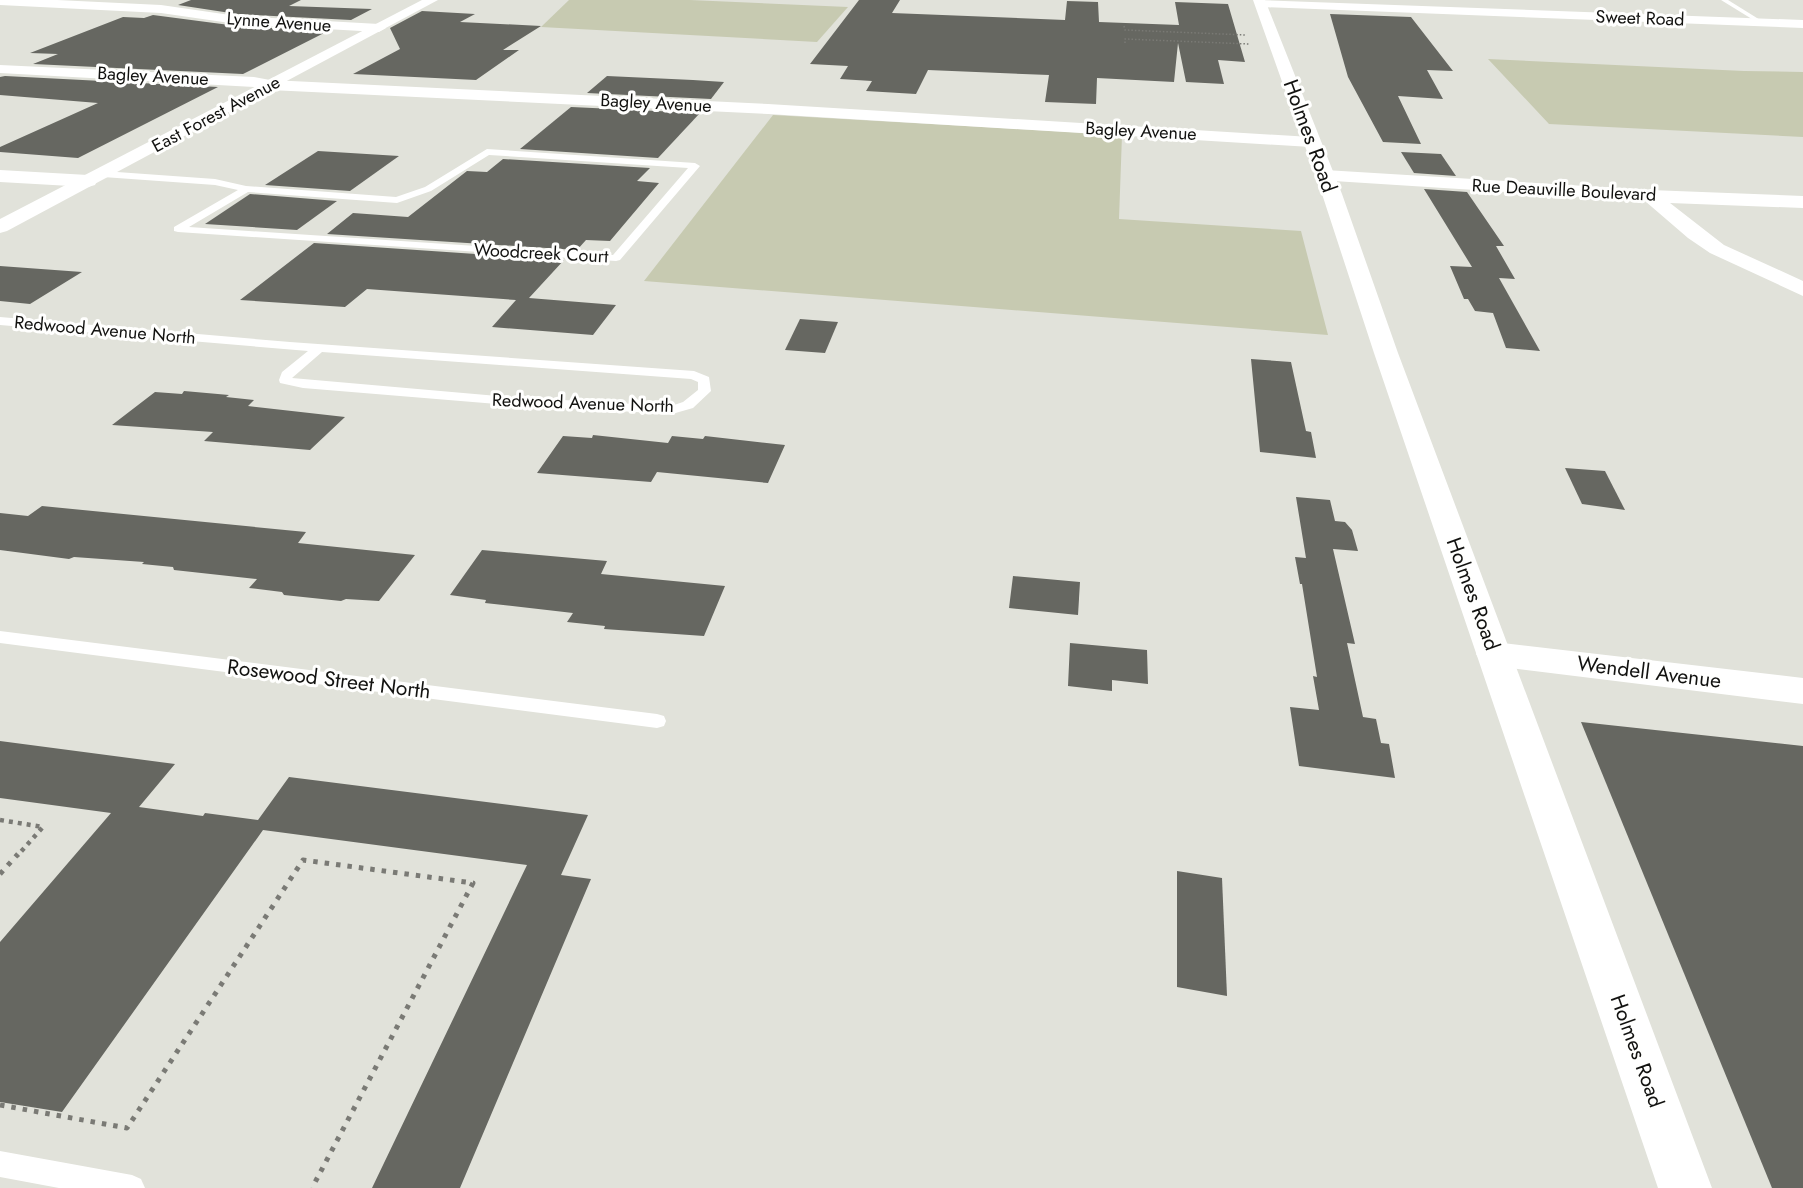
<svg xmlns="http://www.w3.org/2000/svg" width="1803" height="1188" font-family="Jost,sans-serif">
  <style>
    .green { fill: #c7cab1 }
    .building { fill: #666761 }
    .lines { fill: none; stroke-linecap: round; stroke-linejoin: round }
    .path-far2 { stroke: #7a7a75; stroke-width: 1.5; stroke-dasharray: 1.5 2; stroke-linecap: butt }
    .path-far1 { stroke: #7a7a75; stroke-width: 4.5; stroke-dasharray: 4 5; stroke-linecap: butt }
    .path { stroke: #7a7a75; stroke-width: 5; stroke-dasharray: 4.5 7; stroke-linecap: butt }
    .service { fill: #fff; fill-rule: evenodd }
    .minor { fill: #fff; fill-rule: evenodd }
    .tertiary { fill: #fff; fill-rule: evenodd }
    .secondary { fill: #fff; fill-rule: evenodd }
    .labels { text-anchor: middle; stroke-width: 6; stroke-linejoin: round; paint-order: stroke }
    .far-street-label { font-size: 18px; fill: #121210; stroke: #fffffe }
    .street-label { font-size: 21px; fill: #121210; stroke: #fffffe }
  </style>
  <rect width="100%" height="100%" fill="#e1e2da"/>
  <g class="green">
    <polygon points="569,0 690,0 848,7 817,42 541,27"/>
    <polygon points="1488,59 1744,71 1803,72 1803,137 1549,124"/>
    <polygon points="773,115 1122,135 1119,219 1301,231 1328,335 644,281"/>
  </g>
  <g class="building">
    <polygon points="191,0 301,0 289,6 372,9 351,20 237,14 178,5"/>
    <polygon points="859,0 900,0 892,13 1065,20 1067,1 1098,2 1099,22 1179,25 1175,2 1228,4 1245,62 1218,60 1224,84 1186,82 1178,43 1174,82 1097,78 1096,104 1045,102 1049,75 928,70 916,94 866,91 872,81 840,79 848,66 810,64"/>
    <polygon points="422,11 475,14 460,22 541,26 503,50 519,50 476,80 353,74 400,49 390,28"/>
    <polygon points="1330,14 1411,17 1453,71 1427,70 1443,99 1398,96 1421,144 1383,142 1348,77"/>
    <polygon points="153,15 237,26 328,31 243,74 33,64 58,54 30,53 123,17 144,18"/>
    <polygon points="5,76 218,87 78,158 0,152 0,147 98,103 0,95 0,77"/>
    <polygon points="607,76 693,80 724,82 711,99 587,93"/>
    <polygon points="571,107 700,113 658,158 520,149"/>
    <polygon points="318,151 399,156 350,191 265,185"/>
    <polygon points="1401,152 1441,154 1456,176 1414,173"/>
    <polygon points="503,159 650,168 637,181 659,183 610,241 586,240 577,250 327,234 353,213 408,217 467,171 487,172"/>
    <polygon points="1424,189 1467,192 1504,246 1496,246 1515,279 1499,278 1540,351 1506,348 1493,313 1475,311 1468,299 1464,299 1450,266 1472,267"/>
    <polygon points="250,194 337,201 297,230 205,224"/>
    <polygon points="314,243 564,260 529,298 616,305 593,335 492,327 516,300 367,289 345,307 240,300"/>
    <polygon points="0,266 82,272 30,304 0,301"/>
    <polygon points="800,319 838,322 825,353 785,350"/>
    <polygon points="1251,359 1291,362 1306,431 1311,432 1316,458 1260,452"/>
    <polygon points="184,391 229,395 226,397 254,400 248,406 345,417 310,450 204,441 213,432 112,425 155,392 182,394"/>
    <polygon points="593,435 668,443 672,436 703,439 705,436 785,445 768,483 657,472 651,482 537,473 563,436 592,438"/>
    <polygon points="1565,468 1605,471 1625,510 1582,504"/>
    <polygon points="1296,497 1330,500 1335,521 1345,522 1352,530 1358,551 1333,549 1355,644 1347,643 1363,717 1376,719 1381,743 1389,744 1395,778 1299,766 1290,707 1319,710 1313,676 1317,677 1302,584 1300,584 1295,557 1306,558"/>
    <polygon points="42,506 306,532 298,543 415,555 379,601 346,599 341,601 284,595 282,592 249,588 257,579 174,570 173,567 142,564 144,562 74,557 69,559 0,550 0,513 28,516"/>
    <polygon points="482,550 607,561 601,574 725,586 704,636 604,629 605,626 567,622 573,613 485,603 486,600 450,595"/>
    <polygon points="1013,576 1080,582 1078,615 1009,608"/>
    <polygon points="1070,643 1147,650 1148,684 1112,680 1112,691 1068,686"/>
    <polygon points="1581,722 1803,746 1803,1188 1772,1188"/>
    <polygon points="0,741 175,764 139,807 203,816 205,813 258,820 289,777 588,815 561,875 591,879 460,1188 372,1188 527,865 263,830 62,1112 0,1102 0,942 111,813 0,798"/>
    <polygon points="1177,871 1222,878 1227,996 1177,987"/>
  </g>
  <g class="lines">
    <g class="path-far2">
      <polyline points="1124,26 1125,30 1246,35"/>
      <polyline points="1125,43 1125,39 1249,44"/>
    </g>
    <polyline class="path-far1" points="0,820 43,827 17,856"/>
    <g class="path">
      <polyline points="0,874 18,854"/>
      <polyline points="0,1105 127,1128 303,860 473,883 312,1188"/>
    </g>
    <g class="service">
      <polygon points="1721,0 1728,0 1765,23 1760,24"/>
      <path d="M487,149L695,163L700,166L620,260L616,261L178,232L174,231V227L238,190L215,185L103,177L98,174L103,171L215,179L246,186L396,197L425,187ZM489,155L688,168L613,255L189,227L248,192L397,203L431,191Z"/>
      <path d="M0,317L290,342L694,371L709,377L711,391L693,408L672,414L509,405L303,388L280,383L279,380L282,372L308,351L0,325ZM322,352L691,379L698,382V390L683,402L671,406L509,397L292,378Z"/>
      <polygon points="0,631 657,714 664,716 666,721 664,726 657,728 0,643"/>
      <polygon points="0,1151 132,1175 141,1179 145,1188 59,1188 0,1177"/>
    </g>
    <g class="minor">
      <polygon points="0,0 57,0 161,5 237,16 379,24 386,28 379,32 237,24 161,13 0,5"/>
      <polygon points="1258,0 1803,20 1803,28 1261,7 1255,3"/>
      <polygon points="0,65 254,77 270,80 768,104 1311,137 1317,138 1320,142 1317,146 1311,147 768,114 270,90 254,87 0,73"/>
      <polygon points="0,170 88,175 95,177 97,181 95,185 88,187 0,182"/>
      <polygon points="1325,170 1650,190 1803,196 1803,208 1670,203 1724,245 1803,281 1803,296 1710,253 1688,238 1645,201 1318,180 1316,176 1318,172"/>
      <polygon points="1494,642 1803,678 1803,704 1494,666 1482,663 1476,654 1482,645"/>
    </g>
    <polygon class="tertiary" points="422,0 438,0 7,231 0,233 0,219"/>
    <polygon class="secondary" points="1253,0 1265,0 1342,194 1398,353 1712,1188 1658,1188 1374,353 1322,194"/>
  </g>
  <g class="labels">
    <g class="far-street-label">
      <text transform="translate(1640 18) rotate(2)" y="6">Sweet Road</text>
      <text transform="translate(279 22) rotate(4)" y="6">Lynne Avenue</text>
      <text transform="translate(153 76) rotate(3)" y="6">Bagley Avenue</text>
      <text transform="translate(656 103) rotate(3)" y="6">Bagley Avenue</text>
      <text transform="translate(216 114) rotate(-28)" y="6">East Forest Avenue</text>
      <text transform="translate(1141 131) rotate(3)" y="6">Bagley Avenue</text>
      <text transform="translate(1564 190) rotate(3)" y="6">Rue Deauville Boulevard</text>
      <text transform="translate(541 253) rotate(3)" y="6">Woodcreek Court</text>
      <text transform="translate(105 330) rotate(5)" y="6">Redwood Avenue North</text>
      <text transform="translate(583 403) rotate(2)" y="6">Redwood Avenue North</text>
    </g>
    <g class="street-label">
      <text transform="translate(1310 136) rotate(70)" y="7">Holmes Road</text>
      <text transform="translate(1473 594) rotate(70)" y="7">Holmes Road</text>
      <text transform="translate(1649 672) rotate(7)" y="7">Wendell Avenue</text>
      <text transform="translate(329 679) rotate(7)" y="7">Rosewood Street North</text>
      <text transform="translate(1637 1051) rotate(70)" y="7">Holmes Road</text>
    </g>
  </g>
</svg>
